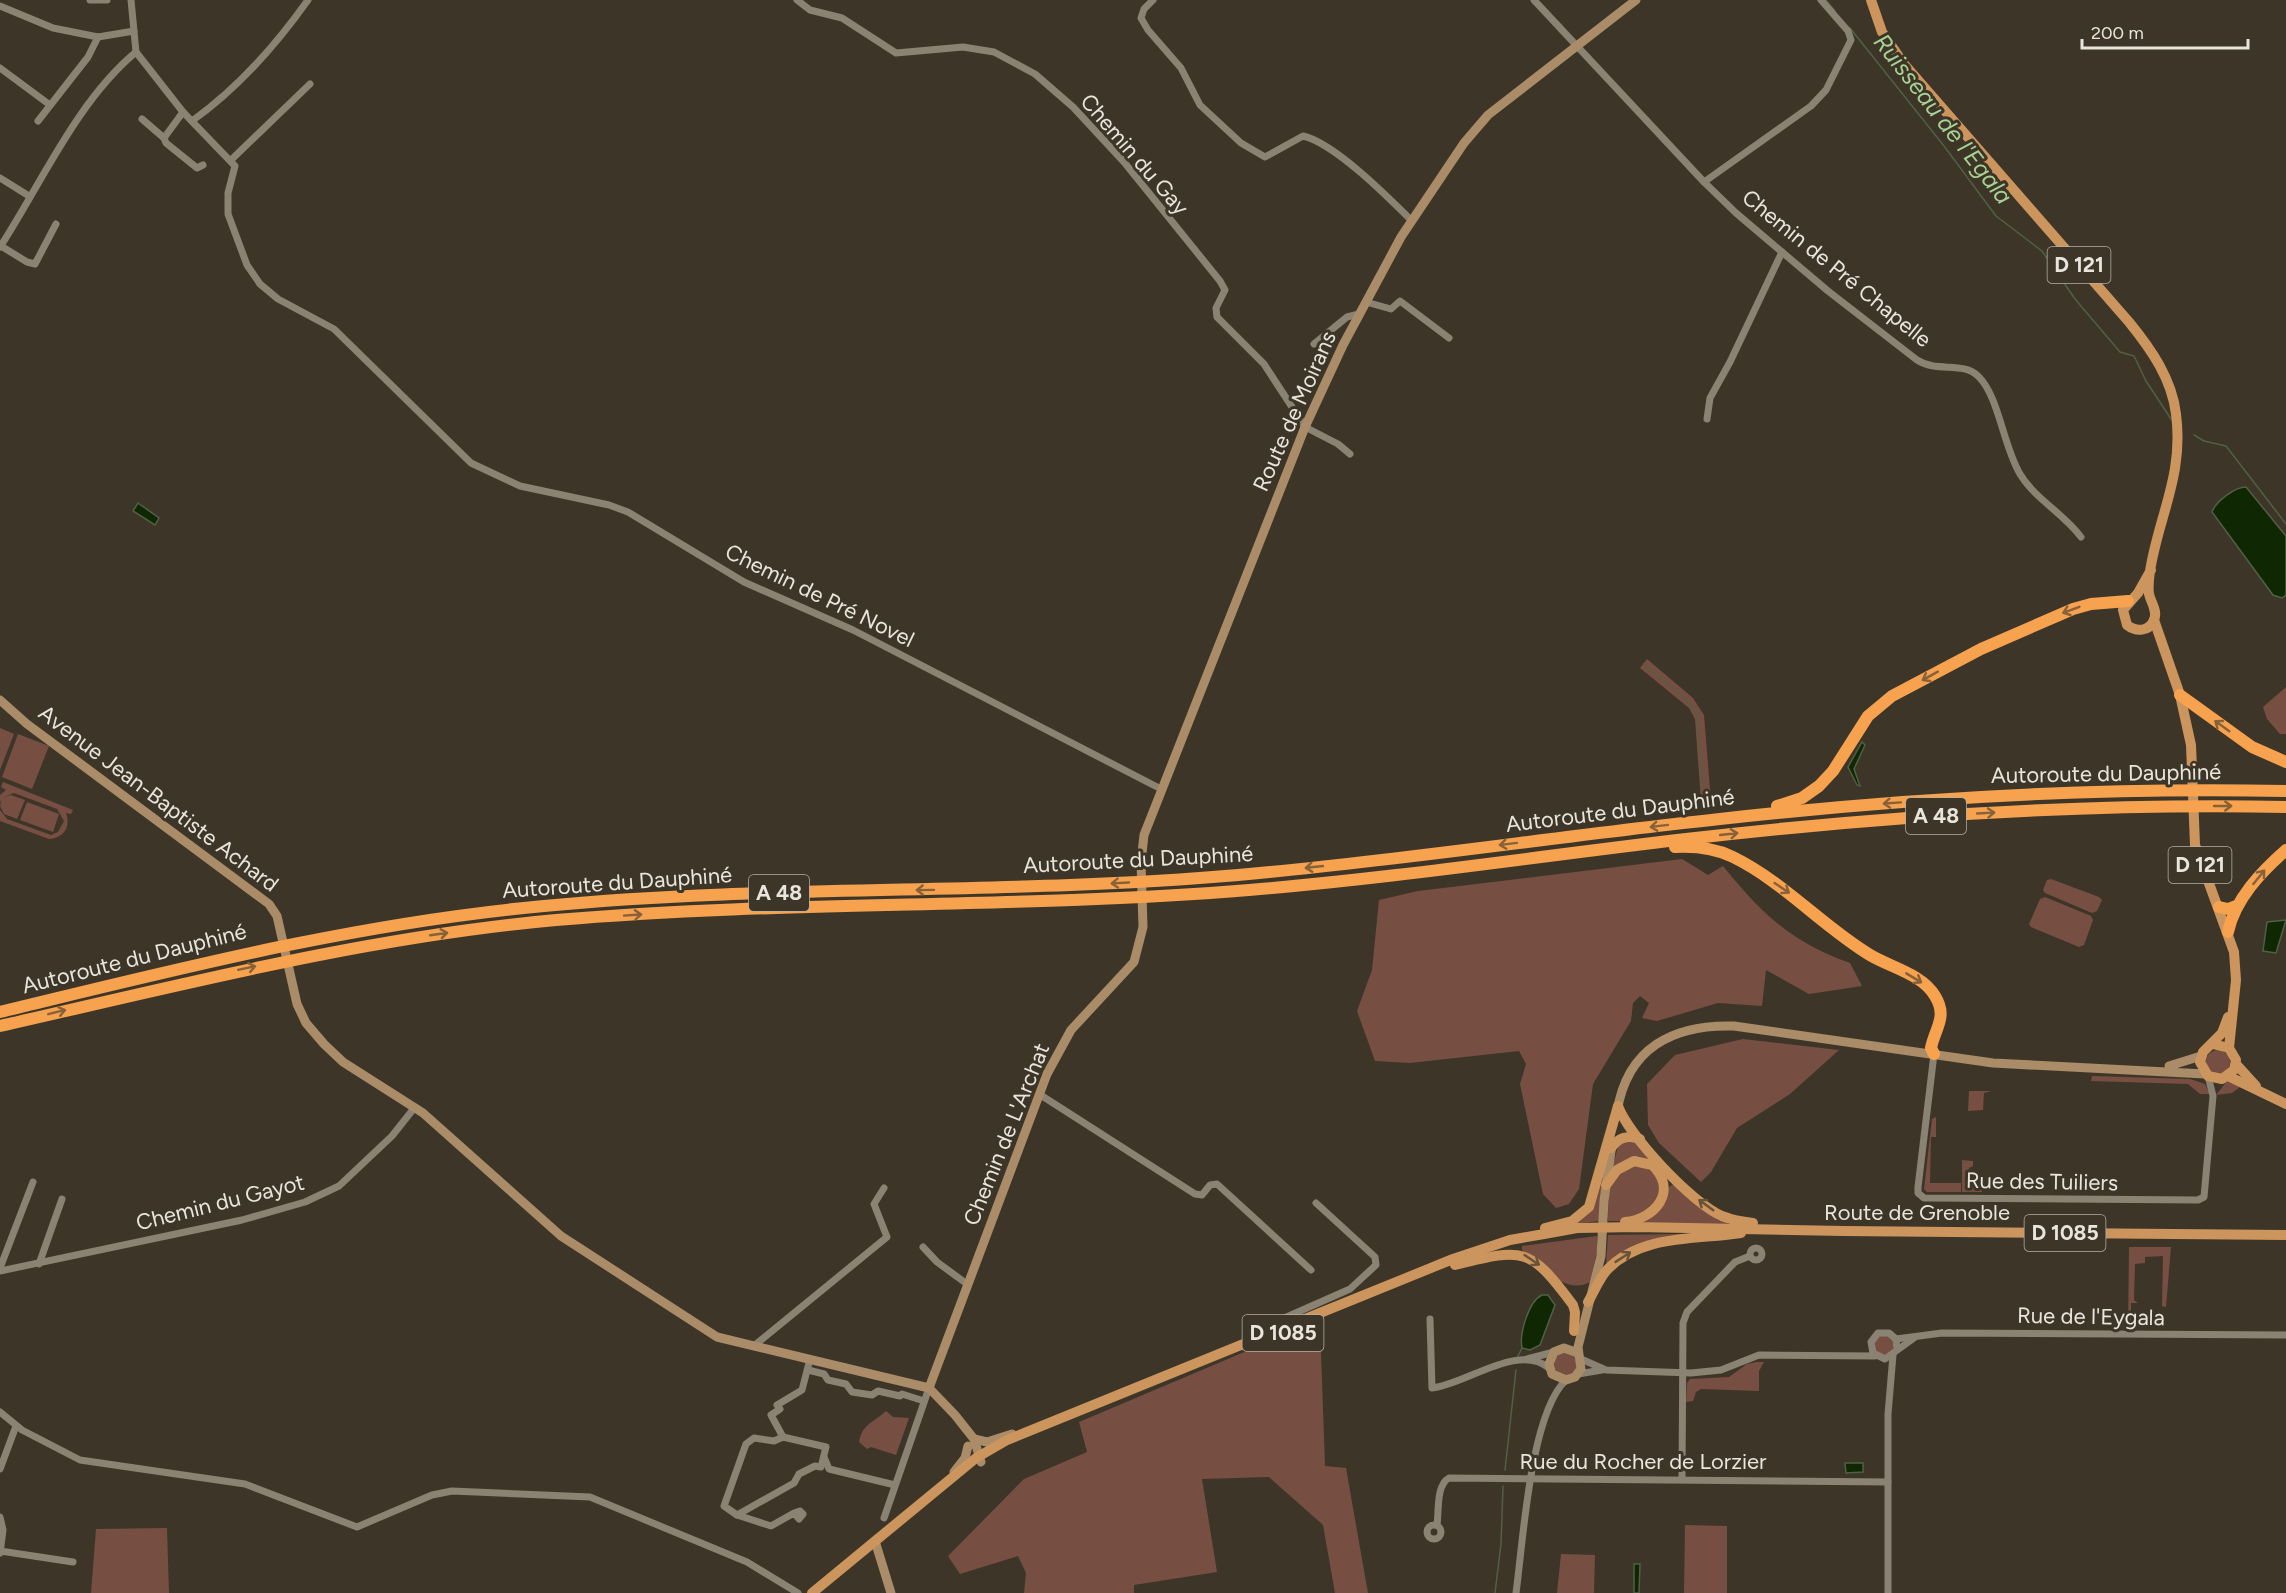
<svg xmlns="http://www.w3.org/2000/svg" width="2286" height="1593" font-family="Figtree,sans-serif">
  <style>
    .green { fill: #774e42 }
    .water { fill: #102703; stroke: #516044; stroke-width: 1.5 }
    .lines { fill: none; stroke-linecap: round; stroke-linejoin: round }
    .stream { stroke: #516044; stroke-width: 1.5 }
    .street { stroke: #8a8272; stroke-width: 7 }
    .secondary { stroke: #ab8c68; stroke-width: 9 }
    .primary { stroke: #cb955d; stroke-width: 10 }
    .highway { stroke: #f7a24f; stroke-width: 12 }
    .oneway { stroke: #876138 }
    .oneway2 { stroke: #685238 }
    .labels { text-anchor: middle; stroke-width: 6; stroke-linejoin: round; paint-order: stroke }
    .shield { fill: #3d3628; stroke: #b5b0a6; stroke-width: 1.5 }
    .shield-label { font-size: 21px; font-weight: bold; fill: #e9e5dc }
    .street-label { font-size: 22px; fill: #e9e5dc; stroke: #3d3628 }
    .water-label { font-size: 24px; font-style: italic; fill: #a7d293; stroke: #3d3628 }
  </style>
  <rect width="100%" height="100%" fill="#3d3628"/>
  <g class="green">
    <polygon points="1647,659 1693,698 1704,715 1711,801 1701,801 1695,719 1689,708 1640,668"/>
    <polygon points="2286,687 2286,734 2280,734 2267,719 2263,707"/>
    <polygon points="0,728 14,734 0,770"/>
    <polygon points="18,734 49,746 32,789 2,777"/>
    <path d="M3,782L73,810L71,814L66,813C71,827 64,838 49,839L0,821V810L7,819L51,835L58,832L64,821L57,809L14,793L2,798L11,795L25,800L17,819L4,814L0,806L2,799L0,803V795L6,790L1,787Z"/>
    <polygon points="27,802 59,814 53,832 20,820"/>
    <path d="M1682,859L1708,875L1723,866C1761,913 1792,943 1850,963L1862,986L1809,994L1766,970L1762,1006L1718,1003L1657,1021L1642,1018L1649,1003L1640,996L1633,1003L1631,1021L1593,1084L1579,1189L1569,1204L1556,1208L1543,1194L1520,1084L1526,1064L1519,1051L1410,1063L1375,1061L1357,1011L1372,970L1379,900L1418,891Z"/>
    <polygon points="2051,879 2099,897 2102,900 2097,911 2092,913 2045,893 2043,890 2047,880"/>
    <polygon points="2045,897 2091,916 2093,920 2084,945 2079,947 2031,927 2029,924 2040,899"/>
    <polygon points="1743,1039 1839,1050 1790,1094 1737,1128 1711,1172 1701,1182 1659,1143 1648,1125 1647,1084 1675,1055"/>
    <circle cx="2218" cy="1062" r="12"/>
    <polygon points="2092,1076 2190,1079 2205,1084 2210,1094 2200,1094 2188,1084 2091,1081"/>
    <polygon points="2227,1081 2244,1084 2232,1093 2216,1095"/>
    <polygon points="1969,1091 1991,1091 1984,1093 1983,1110 1968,1111"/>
    <polygon points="1936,1117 1936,1137 1931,1137 1930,1183 1961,1183 1961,1192 1927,1192 1924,1189 1932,1119"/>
    <polygon points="1634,1140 1657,1164 1644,1159 1612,1169 1619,1143"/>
    <polygon points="1605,1160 1599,1221 1572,1224 1579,1219"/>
    <polygon points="1962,1160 1973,1161 1973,1166 1969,1168 1969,1178 1982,1178 1982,1192 1962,1192"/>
    <path d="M1636,1165C1649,1167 1655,1173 1661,1185L1655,1206L1622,1221H1608C1609,1189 1606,1179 1636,1165Z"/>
    <polygon points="1675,1184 1728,1222 1727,1225 1647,1224 1644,1221 1670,1186"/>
    <polygon points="1683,1234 1607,1264 1606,1263 1608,1235"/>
    <path d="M1597,1236V1252L1590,1282C1565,1296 1539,1265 1522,1250V1246Z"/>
    <polygon points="2129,1247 2171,1247 2166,1307 2162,1306 2163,1256 2145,1257 2145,1263 2135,1264 2134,1300 2138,1303 2131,1303 2131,1325 2135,1325 2135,1329 2128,1329"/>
    <polygon points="1320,1325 1325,1466 1346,1468 1368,1593 1335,1593 1323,1525 1269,1477 1202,1479 1217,1572 1134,1585 1134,1593 1024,1593 1026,1573 1018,1556 960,1574 948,1556 1024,1479 1087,1452 1079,1422 1242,1353"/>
    <circle cx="1884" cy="1345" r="10"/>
    <circle cx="1566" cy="1364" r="12"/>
    <polygon points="1757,1362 1764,1362 1759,1371 1759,1391 1701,1389 1696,1392 1693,1401 1686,1402 1687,1383 1690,1379 1729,1377 1747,1364"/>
    <path d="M886,1411L893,1417L909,1418L896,1455L871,1447L867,1449L859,1442C863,1423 872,1424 886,1411Z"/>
    <polygon points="1685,1525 1727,1526 1727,1593 1684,1593"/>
    <polygon points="167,1528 169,1593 91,1593 96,1529"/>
    <polygon points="1561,1554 1595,1555 1594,1593 1557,1593"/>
  </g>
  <g class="water">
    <path d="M2246,487L2286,536V595L2282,598L2273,595L2212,512C2216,501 2235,487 2246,487Z"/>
    <polygon points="138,503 159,518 155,525 133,511"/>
    <polygon points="1862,742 1865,745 1854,769 1860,786 1857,785 1848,767"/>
    <polygon points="2286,920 2276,953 2263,951 2267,922"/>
    <path d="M1542,1295H1548L1555,1305L1540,1345L1530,1350L1522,1348C1519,1333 1529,1301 1542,1295Z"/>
    <polygon points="1845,1463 1863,1463 1863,1472 1846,1473"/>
    <polygon points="1634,1564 1640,1564 1639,1593 1634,1593"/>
  </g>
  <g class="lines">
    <g class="stream">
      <polyline points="1826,0 1835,11"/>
      <polyline points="1850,28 1944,146 1996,216 2042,251 2075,299 2120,352 2134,356 2146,381 2171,419"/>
      <polyline points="2194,435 2204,441 2226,446 2286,524"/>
      <path d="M1644,664C1659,677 1687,697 1697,713L1705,807"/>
      <polyline points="1518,1356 1522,1348"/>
      <polyline points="1505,1470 1516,1370"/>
      <polyline points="1495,1593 1501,1544 1503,1486"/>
    </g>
    <g class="street">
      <polyline points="90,0 107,0"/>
      <polyline points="131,0 136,52"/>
      <polyline points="797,0 810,10 842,18 896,53 963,47 994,52 1035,74 1073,107 1124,162 1220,281 1225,290 1216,308 1217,317 1264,364 1305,427 1338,444 1350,454"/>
      <path d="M1153,0L1144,9L1141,18L1148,30L1181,68L1200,105L1241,143L1265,157L1303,136C1334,143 1387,196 1411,220"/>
      <path d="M1534,0L1704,182L1736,213L1828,291L1917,360C1937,373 1963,361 1978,376C1999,396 2003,446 2020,474C2035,499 2063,513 2081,537"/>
      <polyline points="0,6 53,28 98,37 134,31"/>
      <polyline points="136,52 183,112 235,166 228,193 228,214 247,265 260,284 278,299 334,329 471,463 520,486 609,505 628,512 744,582 853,630 1161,789"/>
      <polyline points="0,68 50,105"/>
      <polyline points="183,112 164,138 166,143 197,168 203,165"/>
      <polyline points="142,119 164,138"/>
      <polyline points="38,121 88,57 98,37"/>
      <path d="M192,121C237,89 276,45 308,0"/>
      <polyline points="231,160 310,84"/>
      <polyline points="0,178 29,196"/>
      <polyline points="1704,182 1811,106 1826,90 1851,40 1848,31 1821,0"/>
      <polyline points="1,246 27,262 35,264 56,224"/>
      <path d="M0,247C41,184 77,101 136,52"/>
      <polyline points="1366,302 1391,309 1400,301 1449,338"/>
      <polyline points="1314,344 1347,317 1359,314"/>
      <polyline points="1707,419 1710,398 1730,362 1782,252"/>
      <polyline points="1934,1054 1918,1187 1918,1193 1924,1198 2198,1200 2204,1197 2213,1096 2208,1076"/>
      <polyline points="1039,1094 1195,1194 1202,1195 1210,1185 1217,1184 1311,1270"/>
      <polyline points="923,1247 937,1262 967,1284"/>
      <circle cx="1756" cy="1254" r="6"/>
      <polyline points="39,1264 62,1199"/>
      <polyline points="0,1268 33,1182"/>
      <polyline points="0,1271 242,1220 305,1202 339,1186 392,1136 415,1107"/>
      <path d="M1430,1319L1432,1388C1465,1385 1518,1342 1549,1368"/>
      <polyline points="1273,1333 1273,1323 1350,1289 1376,1265 1375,1257 1316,1203"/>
      <polyline points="1896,1339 1942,1333 2286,1335"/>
      <polyline points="755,1345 887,1237 874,1204 884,1188"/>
      <polyline points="1897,1350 1896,1339 1889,1333 1878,1333 1871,1342 1873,1353 1885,1359 1914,1338"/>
      <polyline points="1527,1359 1554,1352"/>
      <polyline points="1581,1359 1606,1370 1691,1373 1721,1370 1759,1355 1875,1356"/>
      <polyline points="808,1370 824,1374 828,1380 846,1384 852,1392 872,1395 878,1391 900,1396 902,1394 924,1401"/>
      <polyline points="1578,1374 1602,1370"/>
      <polyline points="0,1412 22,1430 80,1460 245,1484 357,1527 432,1495 452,1491 590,1497 747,1562 798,1593"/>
      <polygon points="783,1437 826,1447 821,1467 815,1466 799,1474 794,1483 737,1515 724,1506 746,1444 754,1438 774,1441"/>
      <polyline points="783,1437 771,1415 780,1409 777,1405 802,1390 810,1359"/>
      <polyline points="824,1457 829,1469 895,1485"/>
      <polyline points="0,1469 16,1426"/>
      <polyline points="1682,1479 1683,1323 1687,1312 1735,1262 1750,1256"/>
      <polyline points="737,1515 771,1526 794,1513 799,1519 803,1514 800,1511 794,1513"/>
      <polyline points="0,1517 3,1530 0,1553"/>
      <polyline points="884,1518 929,1388"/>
      <circle cx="1434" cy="1532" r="7"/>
      <path d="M1437,1525C1439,1511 1436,1485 1449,1478L1888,1482"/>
      <polyline points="0,1551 73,1562"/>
      <path d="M1516,1593C1523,1543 1530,1414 1566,1380"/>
      <polyline points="1888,1593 1888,1414 1893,1355"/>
    </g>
    <g class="secondary">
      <polyline points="0,700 27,724 269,904 277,916 297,1004 306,1023 324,1044 343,1062 423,1113 561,1236 717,1337 929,1388 955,1415 974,1439 981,1462"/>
      <polyline points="2169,1066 2201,1056"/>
      <path d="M1617,1112C1627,1048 1673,1024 1734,1026L1993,1063L2205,1074"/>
      <polyline points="1578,1353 1564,1348 1554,1352 1549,1364 1552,1374 1566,1380 1575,1377 1581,1369 1578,1347 1601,1256 1604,1201 1612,1144"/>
      <polyline points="929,1388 1047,1074 1071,1030 1134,962 1143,927 1141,862 1144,835 1305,427 1343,345 1401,237 1464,143 1488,115 1636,0"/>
      <polyline points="974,1439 987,1442 1012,1434"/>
      <polyline points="954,1472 965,1458 968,1446"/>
      <polyline points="875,1541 891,1593"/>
    </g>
    <g class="primary">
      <path d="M1871,0L1882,32L1904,64L2129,322C2151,349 2172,379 2176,414C2184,475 2159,515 2150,571C2149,578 2148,587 2149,594C2151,603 2158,611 2154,620C2149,632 2136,632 2127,625L2123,610L2138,593L2151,570"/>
      <polyline points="2154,620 2180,695 2191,745 2195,845 2234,952 2236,980 2229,1048"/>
      <polyline points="2213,1044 2229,1048 2236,1060 2234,1070 2222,1079 2208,1076 2200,1062 2203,1052 2222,1033 2228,1017"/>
      <polyline points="2236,1064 2256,1086"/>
      <polyline points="2228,1076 2286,1104"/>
      <path d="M1618,1106C1629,1136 1692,1203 1722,1216C1732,1220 1743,1222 1753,1223"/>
      <path d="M1611,1148C1619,1137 1627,1135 1640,1139"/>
      <path d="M1606,1185L1617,1170L1634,1161L1652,1165C1679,1191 1655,1219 1625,1222"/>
      <polyline points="1545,1228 1572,1221 1589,1207 1618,1106"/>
      <path d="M1455,1265C1524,1248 1529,1246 1573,1305L1575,1312L1574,1331"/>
      <path d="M1588,1302C1594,1292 1599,1279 1607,1270C1641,1234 1696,1240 1741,1233"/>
      <polyline points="812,1593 976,1458 1007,1440 1453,1259 1510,1240 1544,1234 1577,1228 1636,1227 1843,1231 2286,1235"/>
    </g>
    <g class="highway">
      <polyline points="2180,695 2252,747 2286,762"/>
      <polyline points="1777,806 1802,798 1819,786 1833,771 1868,716 1892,696 1981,649 2073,609 2091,604 2128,601"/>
      <path d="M1675,847C1695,846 1715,848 1733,857C1784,882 1822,926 1870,955C1892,968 1922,974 1935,996C1948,1017 1935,1028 1931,1048L1934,1054"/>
      <polyline points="2219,907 2228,909 2236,906"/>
      <path d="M2228,932C2235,899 2261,872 2286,850"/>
      <path d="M0,1012C182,968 357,923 544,906C775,884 1007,895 1238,875C1399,861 1559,836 1720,819C1908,798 2097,787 2286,791"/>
      <path d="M0,1026C185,984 367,937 556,920C787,900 1019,909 1249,890C1395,878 1540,856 1686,839C1885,816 2085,803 2286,807"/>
    </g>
  </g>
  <defs><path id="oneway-shaft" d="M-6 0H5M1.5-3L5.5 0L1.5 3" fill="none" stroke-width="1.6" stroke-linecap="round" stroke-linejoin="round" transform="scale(1.5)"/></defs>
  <g class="oneway">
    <use href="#oneway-shaft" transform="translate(2071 610) rotate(159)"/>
    <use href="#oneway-shaft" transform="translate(1930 676) rotate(151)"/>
    <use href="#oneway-shaft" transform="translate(2222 726) rotate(-144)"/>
    <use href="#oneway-shaft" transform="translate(1892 803) rotate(176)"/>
    <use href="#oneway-shaft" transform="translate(2223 806)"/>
    <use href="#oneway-shaft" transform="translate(1986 813) rotate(-3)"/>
    <use href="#oneway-shaft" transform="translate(1659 826) rotate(173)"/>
    <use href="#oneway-shaft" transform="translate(1729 834) rotate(-6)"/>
    <use href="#oneway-shaft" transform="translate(1508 844) rotate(173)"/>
    <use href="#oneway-shaft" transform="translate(1314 867) rotate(174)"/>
    <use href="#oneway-shaft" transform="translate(2259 877) rotate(-51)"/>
    <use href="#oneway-shaft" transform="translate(1120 883) rotate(177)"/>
    <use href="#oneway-shaft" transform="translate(1782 888) rotate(34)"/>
    <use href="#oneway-shaft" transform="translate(925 890) rotate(179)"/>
    <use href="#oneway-shaft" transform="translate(633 915) rotate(-4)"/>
    <use href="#oneway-shaft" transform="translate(439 934) rotate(-8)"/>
    <use href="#oneway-shaft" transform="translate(247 968) rotate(-12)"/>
    <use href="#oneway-shaft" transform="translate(1914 978) rotate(31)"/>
    <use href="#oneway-shaft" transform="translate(57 1012) rotate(-14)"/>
  </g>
  <g class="oneway2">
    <use href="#oneway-shaft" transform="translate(1706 1205) rotate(-144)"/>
    <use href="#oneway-shaft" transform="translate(1623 1257) rotate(-33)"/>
    <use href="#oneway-shaft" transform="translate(1532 1260) rotate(34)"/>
  </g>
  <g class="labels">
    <g class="shield">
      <rect x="2047.5" y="247" width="63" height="36" rx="4.5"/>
      <rect x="1906" y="798" width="60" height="36" rx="4.5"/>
      <rect x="2168.5" y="847" width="63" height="36" rx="4.5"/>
      <rect x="749" y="875" width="60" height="36" rx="4.5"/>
      <rect x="2024.5" y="1215" width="81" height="36" rx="4.5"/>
      <rect x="1242.5" y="1315" width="81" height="36" rx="4.5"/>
    </g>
    <g class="shield-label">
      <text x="2079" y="272">D 121</text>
      <text x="1936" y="823">A 48</text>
      <text x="2200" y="872">D 121</text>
      <text x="779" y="900">A 48</text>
      <text x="2065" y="1240">D 1085</text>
      <text x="1283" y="1340">D 1085</text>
    </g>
    <g class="street-label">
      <text transform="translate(1135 154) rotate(49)" y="8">Chemin du Gay</text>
      <text transform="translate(1837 268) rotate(39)" y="8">Chemin de Pré Chapelle</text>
      <text transform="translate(1294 411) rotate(-66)" y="8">Route de Moirans</text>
      <text transform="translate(820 595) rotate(26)" y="8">Chemin de Pré Novel</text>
      <text transform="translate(2106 773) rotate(-1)" y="8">Autoroute du Dauphiné</text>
      <text transform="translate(159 798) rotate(37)" y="8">Avenue Jean-Baptiste Achard</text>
      <text transform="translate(1620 810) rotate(-7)" y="8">Autoroute du Dauphiné</text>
      <text transform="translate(1138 859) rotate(-3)" y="8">Autoroute du Dauphiné</text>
      <text transform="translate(617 882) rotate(-4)" y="8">Autoroute du Dauphiné</text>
      <text transform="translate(134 958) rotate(-14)" y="8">Autoroute du Dauphiné</text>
      <text transform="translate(1006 1134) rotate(-68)" y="8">Chemin de L'Archat</text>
      <text transform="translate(2042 1181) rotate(1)" y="8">Rue des Tuiliers</text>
      <text transform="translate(220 1202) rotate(-14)" y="8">Chemin du Gayot</text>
      <text x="1917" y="1220">Route de Grenoble</text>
      <text transform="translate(2091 1316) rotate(1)" y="8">Rue de l'Eygala</text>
      <text x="1643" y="1469">Rue du Rocher de Lorzier</text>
    </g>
    <g class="water-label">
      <text transform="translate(1943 119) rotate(52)" y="8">Ruisseau de l'Egala</text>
    </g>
  </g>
  <path d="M2082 39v9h166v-9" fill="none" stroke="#e9e5dc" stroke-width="3"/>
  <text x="2091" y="39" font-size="18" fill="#e9e5dc" stroke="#3d3628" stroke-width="4.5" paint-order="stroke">200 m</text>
</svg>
